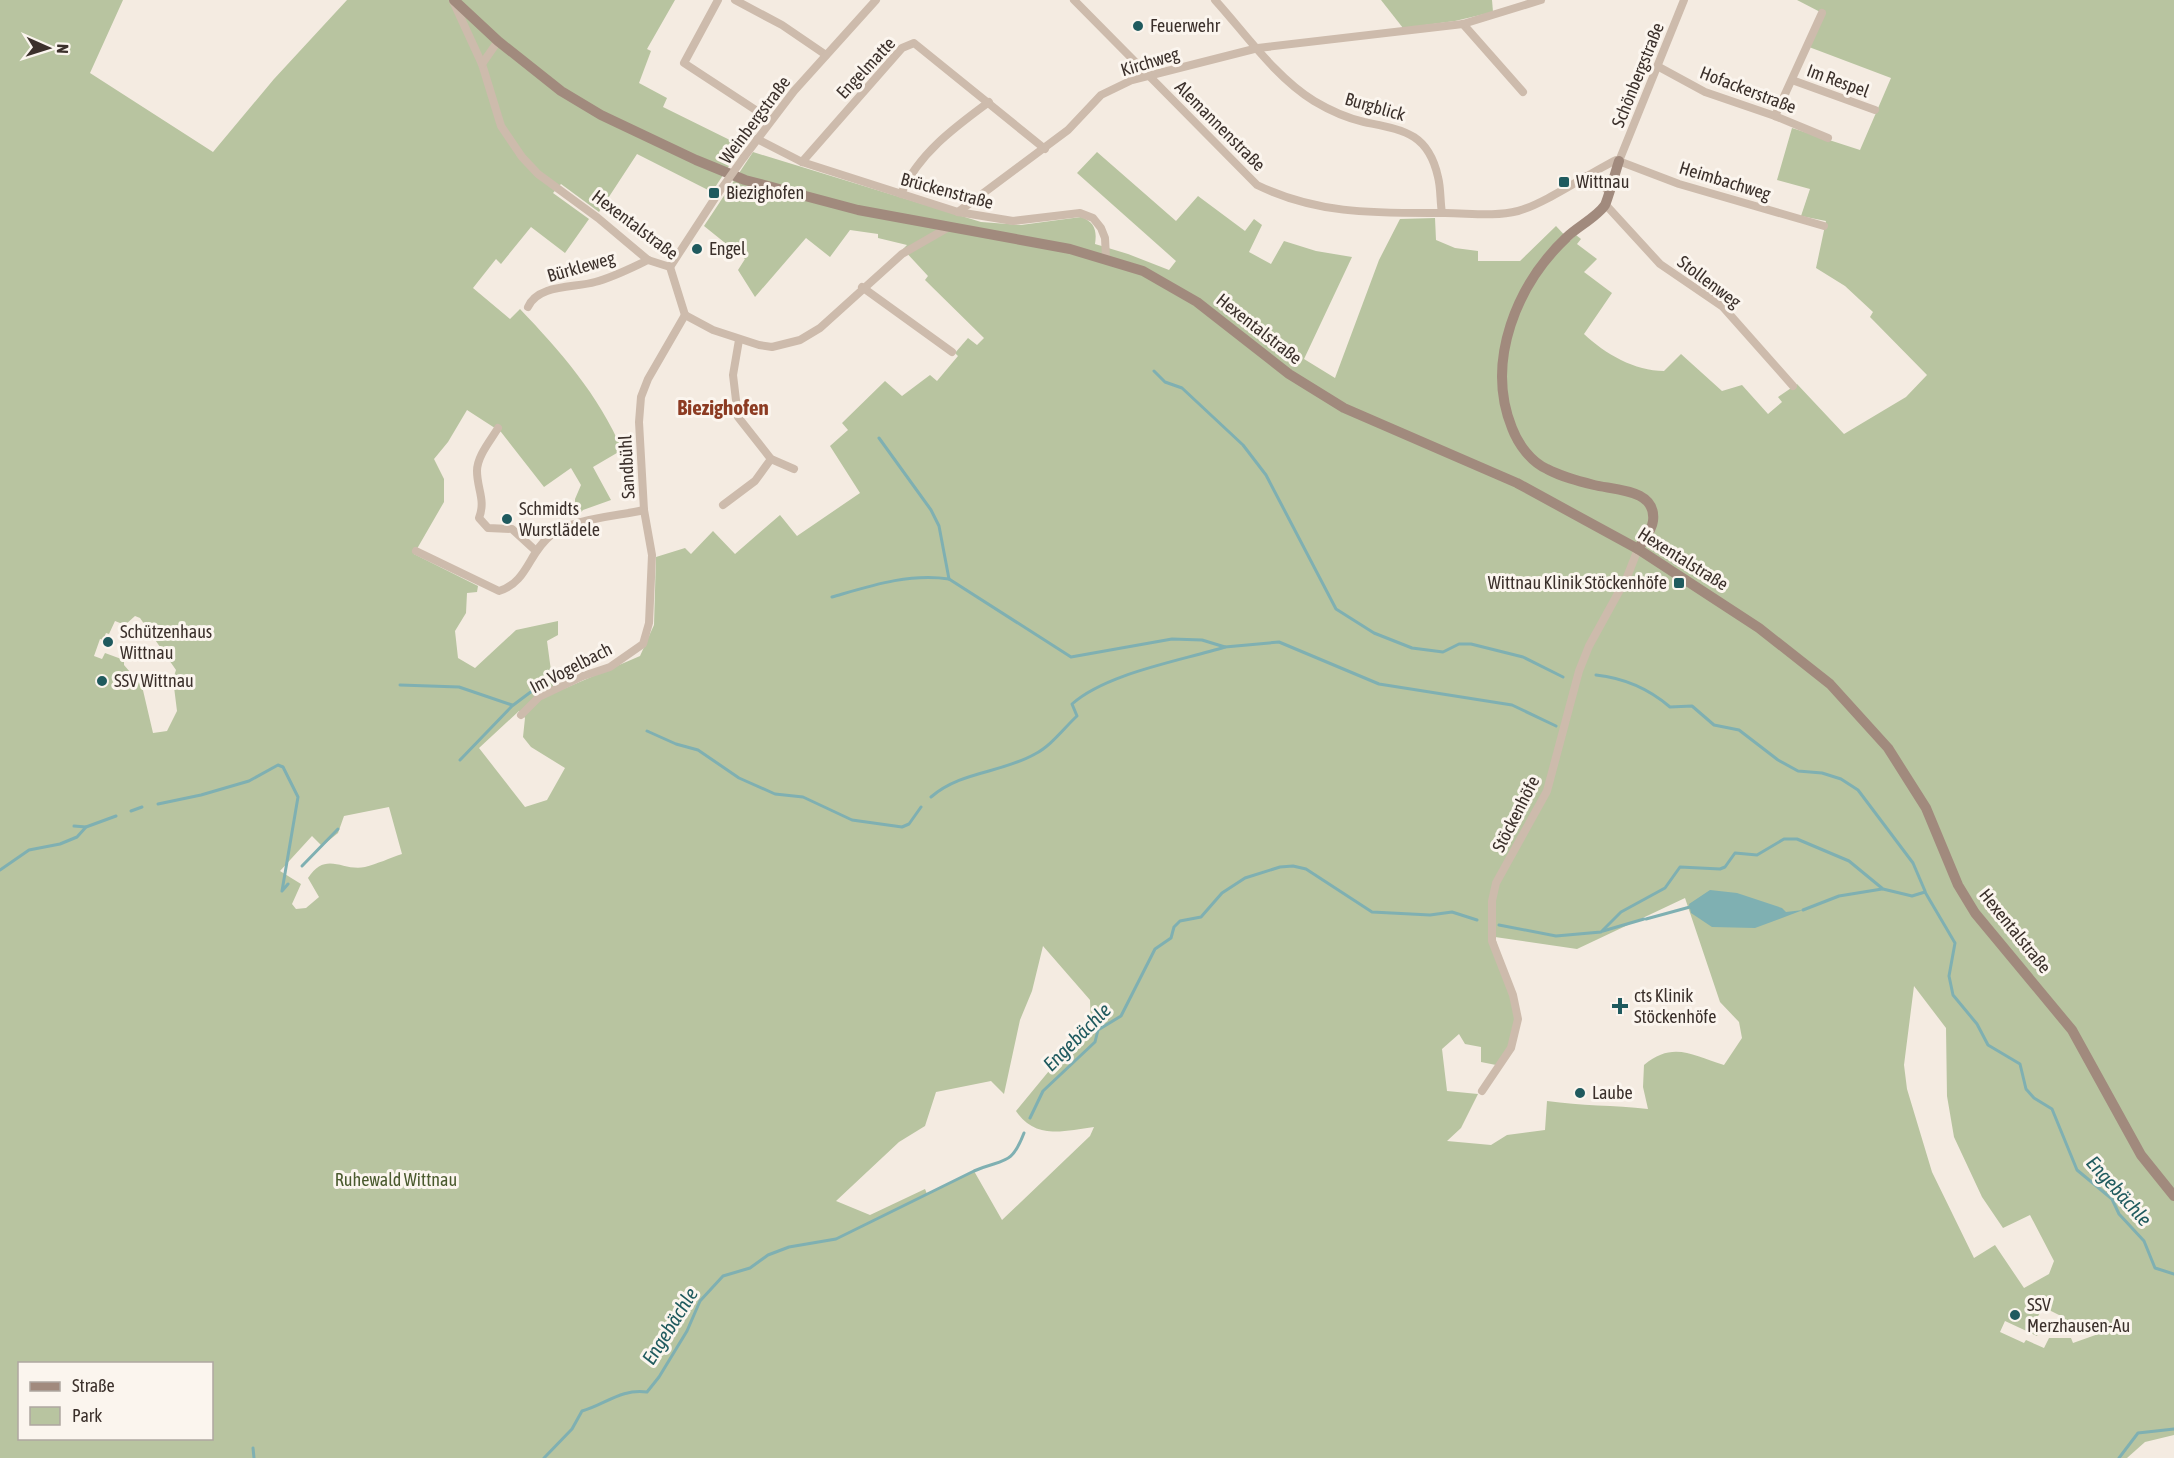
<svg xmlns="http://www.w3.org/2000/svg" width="2174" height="1458" font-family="'Asap Condensed',sans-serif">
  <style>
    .green { fill: #b8c4a0; fill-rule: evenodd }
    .water { fill: #7fb0b2 }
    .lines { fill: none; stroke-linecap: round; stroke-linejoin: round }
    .stream { stroke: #7fb0b2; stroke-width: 3 }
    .street { stroke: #cdbbac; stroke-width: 8 }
    .secondary { stroke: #a18a7d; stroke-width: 10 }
    .street-bridge { stroke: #cdbbac; stroke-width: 8 }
    .poi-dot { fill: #1f5a5e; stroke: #fbf5ee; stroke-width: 2 }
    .labels { text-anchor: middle; stroke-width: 6; stroke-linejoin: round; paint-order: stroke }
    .poi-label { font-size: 18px; fill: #3b302b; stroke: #fbf5ee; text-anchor: start }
    .street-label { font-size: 18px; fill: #3b302b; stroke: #fbf5ee }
    .park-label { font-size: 18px; fill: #4a5a2e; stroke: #fbf5ee }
    .water-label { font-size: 20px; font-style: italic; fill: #1f5a5e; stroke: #fbf5ee }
    .quarter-label { font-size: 21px; font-weight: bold; fill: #8c3b22; stroke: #fbf5ee }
  </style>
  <rect width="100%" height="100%" fill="#f4ebe1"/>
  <g class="green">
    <path d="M0,0H123L90,73L213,152L274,79L347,0H675L647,49L651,51L639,83L667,98L663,107L742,146L712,192L637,154L599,212L561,184L553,193L589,219L565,253L531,227L501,264L496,259L473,288L510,319L520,309C560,351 599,395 622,450L593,467L611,500L583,510L578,516L575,515V499L581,485L571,468L544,487L501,432L467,410L448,442L434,459L444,479V502L414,554L478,586L477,592L467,593L466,613L455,631L458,658L475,668L516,630L558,621V635L547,641L554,693L640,656L654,625L656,557L685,548L691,554L713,531L735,554L780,515L797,536L860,493L830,446L848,430L842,423L885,381L902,396L930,375L937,381L958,356L955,353L968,338L977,345L984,338L925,280L928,276L903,249L907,245L878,238V234L850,230L830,257L806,238L755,297L738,270L745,259L704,226L753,152L981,222L1021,225L1081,217C1095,222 1097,231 1095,244L1128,254L1169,270L1176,261L1077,173L1097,152L1176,221L1198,196L1245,231L1254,219L1262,225L1249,252L1271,264L1284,241L1316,251L1352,257L1304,359L1335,378L1379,260L1400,219L1435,218L1436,240L1455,248L1478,251V261H1520L1556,226L1570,241L1576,235L1581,239L1577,244L1597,259L1584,272L1612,293L1584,334C1605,354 1635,371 1664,371L1681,354L1722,391L1742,385L1768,414L1782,402L1778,397L1797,384L1844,434L1906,397L1927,375L1870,317L1873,312L1845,286L1816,268L1826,221L1801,216L1810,189L1777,180L1792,128L1860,150L1891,78L1809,47L1824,14L1797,0H2174V1435L2145,1442L2127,1458H0ZM135,616L140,618L176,670L173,679L177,711L167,731L153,733L142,686L124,665V660L105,653L102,659L94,656L100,639L103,640L106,633L109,634L115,621L125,625ZM519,711L525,718L523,737L531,747L565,768L547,800L525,807L479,748ZM389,807L402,854C390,858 377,864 365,867C343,872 326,850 308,878L319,897L306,908L296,909L292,904L301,884L280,871L312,836L322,846L338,833L344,816ZM1685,898L1720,1002L1739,1022L1742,1038L1724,1065C1692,1055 1673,1041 1644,1065L1643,1087L1648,1109C1614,1105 1581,1106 1547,1101L1545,1130L1507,1135L1491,1145L1447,1141L1461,1128L1478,1094L1447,1091L1442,1049L1459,1034L1465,1044L1481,1047V1062L1501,1066L1518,1019L1495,937L1577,949ZM1043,946L1090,1000L1091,1027L1072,1043L1016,1111C1036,1140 1063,1131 1094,1127L1090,1136L1002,1220L974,1171L927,1194L925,1189L870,1215L836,1201L899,1142L925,1126L936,1092L991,1081L1004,1094L1020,1020L1032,991ZM1914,986L1946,1028L1947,1096L1954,1137L1982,1197L2003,1228L2030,1215L2054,1261L2049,1274L2024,1288L1995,1245L1974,1258L1932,1172L1907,1089L1904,1065ZM2043,1307L2061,1316L2059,1322C2073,1328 2086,1330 2101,1328L2104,1332L2073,1343L2071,1338H2049L2044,1348L2026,1340L2024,1343L2000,1332L2005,1321L2037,1336L2043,1323L2036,1320ZM20,1364H212V1438H20Z"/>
    <polygon points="1381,0 1492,0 1493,12 1455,21 1403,28"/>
  </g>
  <polygon class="water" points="1710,890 1737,893 1782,908 1786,912 1803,910 1755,928 1712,927 1691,913 1689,904"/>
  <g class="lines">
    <g class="stream">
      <polyline points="1154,371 1165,382 1182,388 1243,445 1266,475 1336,609 1374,633 1412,648 1443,652 1459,644 1471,644 1523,657 1563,677"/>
      <polyline points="879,438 931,510 939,526 949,579"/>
      <path d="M832,597C870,586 908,573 949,579L1071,657L1172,639L1202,640L1225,647L1279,642L1379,684L1512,705L1556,726"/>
      <path d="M1596,675C1624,678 1649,689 1670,707L1692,706L1714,725L1739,730L1778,760L1798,771L1822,773L1841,779L1858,790L1913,863L1925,891"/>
      <polyline points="400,685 459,687 512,705"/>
      <polyline points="647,731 676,744 698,750 739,778 775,794 803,797 852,820 902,827 909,824 921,807"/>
      <polyline points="460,760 512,706 548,679 597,662"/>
      <path d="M931,797C961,771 1002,773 1035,754C1051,746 1064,728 1077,716L1072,704C1107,673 1180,661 1225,647"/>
      <polyline points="158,804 201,795 249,781 278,765 283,767 298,797 282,891 288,884"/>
      <polyline points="131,811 142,807"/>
      <polyline points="74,826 86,827"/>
      <polyline points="302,866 338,829"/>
      <polyline points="0,870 29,850 60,844 77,837 86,827 116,816"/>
      <polyline points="1803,910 1839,896 1882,889"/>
      <polyline points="1646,919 1690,907"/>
      <polyline points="1499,925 1556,936 1601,932 1621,912 1665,888 1680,867 1720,869 1725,867 1735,853 1757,855 1784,839 1797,839 1849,861 1883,889 1912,896 1925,892 1955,943 1949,976 1953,995 1977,1024 1988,1045 2020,1064 2026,1089 2034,1098 2052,1109 2077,1170 2112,1199 2119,1214 2144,1241 2155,1268 2174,1274"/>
      <polyline points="1603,931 1644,919"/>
      <polyline points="1030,1118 1043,1091 1095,1042 1098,1030 1121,1016 1155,949 1171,938 1174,927 1180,921 1201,917 1222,893 1245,878 1280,867 1293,866 1306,869 1372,912 1430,915 1452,912 1477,920"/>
      <polyline points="253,1448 254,1458"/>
      <path d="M544,1458L572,1429L582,1411C604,1405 622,1388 647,1392L659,1377L687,1331L700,1301L723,1276L750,1268L768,1255L789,1247L836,1239L974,1171C1004,1158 1011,1167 1024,1133"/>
      <polyline points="2119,1458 2138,1433 2174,1429"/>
    </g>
    <g class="street">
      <polyline points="718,0 684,63 771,120"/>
      <polyline points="735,0 782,25 826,55"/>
      <path d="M1074,0L1257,185C1319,215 1377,213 1445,213C1469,213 1494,217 1518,211C1544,204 1588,174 1616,160L1679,184L1824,226"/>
      <path d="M1215,0C1245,33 1275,77 1314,101C1329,110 1347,118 1364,122C1402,130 1428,132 1438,177C1441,188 1440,202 1442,213"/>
      <polyline points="453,1 482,64 501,126 522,157 538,174 598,218 648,260 670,267"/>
      <polyline points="1463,24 1523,92"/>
      <polyline points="482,64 498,41"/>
      <polyline points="1659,67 1705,92 1775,116 1828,138"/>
      <polyline points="1792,80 1875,110"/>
      <polyline points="1775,116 1822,13"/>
      <polyline points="757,139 802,162 958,212 1013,221 1080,213 1093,218 1101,228 1105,238 1106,258"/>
      <polyline points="744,157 794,91 876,0"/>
      <polyline points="1619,161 1684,0"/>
      <polyline points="802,162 902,48 914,43 1045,149"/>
      <polyline points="1584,176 1598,181 1608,191"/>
      <path d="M901,194C918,154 955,127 989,102"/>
      <polyline points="1605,204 1660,264 1723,307 1793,386"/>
      <polyline points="958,212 1068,130 1101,95 1132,80 1258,48 1463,24 1541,0"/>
      <polyline points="670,267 717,195"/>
      <polyline points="670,267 685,315"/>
      <polyline points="862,287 952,352"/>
      <path d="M528,307C538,284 575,288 595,282C614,277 631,268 648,260"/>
      <polyline points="685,315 713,330 759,345 772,347 800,340 820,328 902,254 949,227"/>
      <polyline points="739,340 733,375 738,417 771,459 794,469"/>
      <path d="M498,428C491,440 477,456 477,471C477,489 486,500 479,518L488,528L512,529L536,551"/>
      <polyline points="723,505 755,481 771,459"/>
      <path d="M416,551L499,591C528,582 528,553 551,535C571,519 618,516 644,510"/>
      <polyline points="521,715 539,697 583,676 610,667 643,644 649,623 652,555 644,510 639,422 641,397 648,379 685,315"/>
      <polyline points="1482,1091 1511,1048 1518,1019 1513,995 1492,941 1492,901 1496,883 1547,791 1579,671 1589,646 1627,577 1638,549"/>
    </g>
    <g class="secondary">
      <polyline points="454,0 498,41 561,91 601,115 696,160 745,180 858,210 1070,249 1143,271 1197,302 1289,374 1344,408 1517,483 1638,549 1759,628 1830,684 1888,748 1926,808 1958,885 1975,913 2072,1030 2141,1155 2174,1196"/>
      <path d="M1619,161C1616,170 1608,199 1605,205C1597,217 1577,227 1567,237C1517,284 1485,361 1512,428C1518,444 1531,462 1547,469C1562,477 1578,481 1594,485C1615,490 1657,489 1653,521C1652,531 1643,541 1638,549"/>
    </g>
    <polyline class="street-bridge" points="717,195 744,157"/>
  </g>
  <g class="poi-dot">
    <circle cx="1138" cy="26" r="6"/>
    <rect x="1558" y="176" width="12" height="12" rx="3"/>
    <rect x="708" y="187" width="12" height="12" rx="3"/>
    <circle cx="697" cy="249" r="6"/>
    <circle cx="507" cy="519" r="6"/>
    <rect x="1673" y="577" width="12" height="12" rx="3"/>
    <circle cx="108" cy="642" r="6"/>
    <circle cx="102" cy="681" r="6"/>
    <path d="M1617 997h6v6h6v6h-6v6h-6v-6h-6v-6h6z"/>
    <circle cx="1580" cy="1093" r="6"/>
    <circle cx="2015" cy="1315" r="6"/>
  </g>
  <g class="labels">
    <g class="poi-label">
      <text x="1150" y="32">Feuerwehr</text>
      <text x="1576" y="188">Wittnau</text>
      <text x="726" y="199">Biezighofen</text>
      <text x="709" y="255">Engel</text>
      <text x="519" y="515">Schmidts<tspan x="519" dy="21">Wurstlädele</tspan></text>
      <text x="1667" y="589" text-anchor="end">Wittnau Klinik Stöckenhöfe</text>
      <text x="120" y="638">Schützenhaus<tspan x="120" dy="21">Wittnau</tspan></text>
      <text x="114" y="687">SSV Wittnau</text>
      <text x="1634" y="1002">cts Klinik<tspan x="1634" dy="21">Stöckenhöfe</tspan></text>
      <text x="1592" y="1099">Laube</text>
      <text x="2027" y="1311">SSV<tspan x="2027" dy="21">Merzhausen-Au</tspan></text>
    </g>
    <g class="street-label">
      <text transform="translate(1150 62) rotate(-17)" y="6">Kirchweg</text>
      <text transform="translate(866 68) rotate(-47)" y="6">Engelmatte</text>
      <text transform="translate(1638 75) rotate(-68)" y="6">Schönbergstraße</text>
      <text transform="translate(1838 81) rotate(20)" y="6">Im Respel</text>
      <text transform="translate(1748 90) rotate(21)" y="6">Hofackerstraße</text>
      <text transform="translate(1375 107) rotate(16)" y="6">Burgblick</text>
      <text transform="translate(755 120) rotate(-53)" y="6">Weinbergstraße</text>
      <text transform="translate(1220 126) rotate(45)" y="6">Alemannenstraße</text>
      <text transform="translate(1725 181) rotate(17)" y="6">Heimbachweg</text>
      <text transform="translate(947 191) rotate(15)" y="6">Brückenstraße</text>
      <text transform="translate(635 225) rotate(37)" y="6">Hexentalstraße</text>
      <text transform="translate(581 267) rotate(-16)" y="6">Bürkleweg</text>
      <text transform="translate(1709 282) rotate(37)" y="6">Stollenweg</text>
      <text transform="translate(1259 329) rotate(38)" y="6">Hexentalstraße</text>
      <text transform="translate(627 467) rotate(-93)" y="6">Sandbühl</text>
      <text transform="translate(1683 559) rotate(32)" y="6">Hexentalstraße</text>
      <text transform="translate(571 668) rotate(-27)" y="6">Im Vogelbach</text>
      <text transform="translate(1516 814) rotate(-63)" y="6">Stöckenhöfe</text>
      <text transform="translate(2015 931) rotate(51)" y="6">Hexentalstraße</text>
    </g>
    <g class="park-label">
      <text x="396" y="1186">Ruhewald Wittnau</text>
    </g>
    <g class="water-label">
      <text transform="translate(1077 1037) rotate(-45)" y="7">Engebächle</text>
      <text transform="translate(2119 1191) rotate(48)" y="7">Engebächle</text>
      <text transform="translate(670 1326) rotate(-58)" y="7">Engebächle</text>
    </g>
    <g class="quarter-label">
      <text x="723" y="415">Biezighofen</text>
    </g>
  </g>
  <rect x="18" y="1362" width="195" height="78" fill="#fbf5ee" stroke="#aea6a0" stroke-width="1.5"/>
  <rect x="30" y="1382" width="30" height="9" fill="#a18a7d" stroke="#aea6a0" stroke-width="1.5"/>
  <text x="72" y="1392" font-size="18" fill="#3b302b">Straße</text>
  <rect x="30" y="1407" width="30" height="18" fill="#b8c4a0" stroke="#aea6a0" stroke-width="1.5"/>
  <text x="72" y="1422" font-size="18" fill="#3b302b">Park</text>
  <g transform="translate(48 48) rotate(93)" stroke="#fbf5ee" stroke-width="4.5" paint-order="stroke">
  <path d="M0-4.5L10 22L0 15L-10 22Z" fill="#3b302b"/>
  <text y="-9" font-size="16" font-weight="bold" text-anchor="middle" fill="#3b302b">N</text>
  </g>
</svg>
